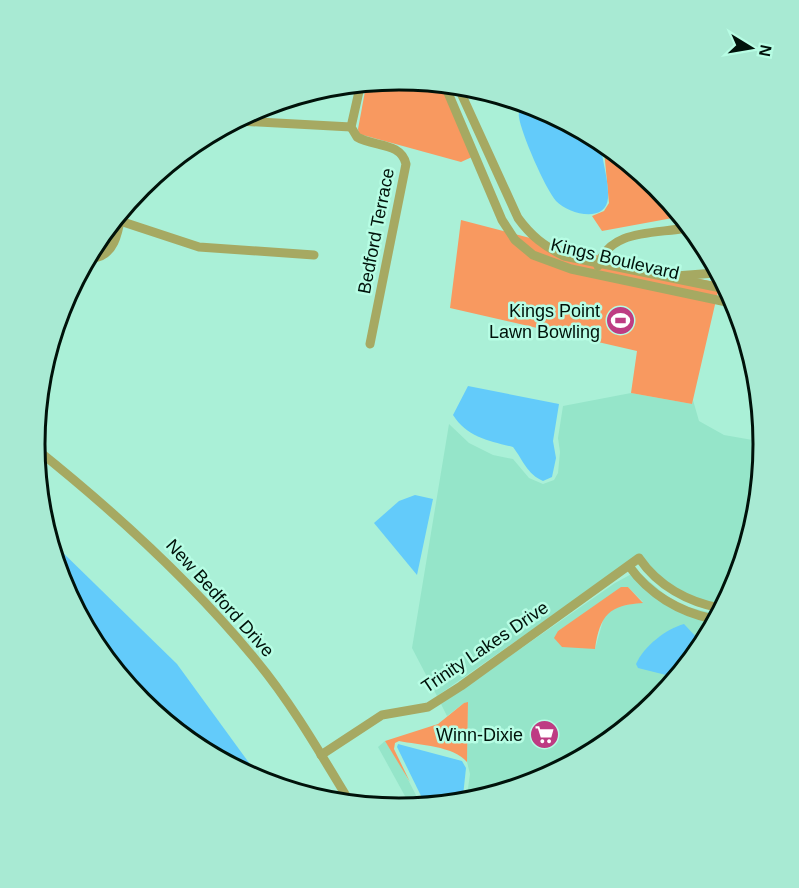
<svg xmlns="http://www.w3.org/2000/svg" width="799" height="888" font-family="Arial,sans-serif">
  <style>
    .built { fill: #95e5c9; fill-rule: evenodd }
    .green { fill: #f89960 }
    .water { fill: #63cbfa }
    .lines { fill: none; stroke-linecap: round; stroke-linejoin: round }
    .minor { stroke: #a6a962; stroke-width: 9 }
    .labels { text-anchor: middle; stroke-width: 5; stroke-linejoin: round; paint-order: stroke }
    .street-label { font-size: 18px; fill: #00120a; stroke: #b7fde4 }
    .poi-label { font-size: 18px; fill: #00120a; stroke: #b7fde4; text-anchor: end }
    .rim { fill: none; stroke: #00120a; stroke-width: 3 }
  </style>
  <rect width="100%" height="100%" fill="#aaf0d7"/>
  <g class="built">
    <polygon points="631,393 692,404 693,400 699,421 724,435 764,442 737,584 721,607 681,597 639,560 609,576 437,696 412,648 449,424 469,443 493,455 513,459 529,478 543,484 554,480 558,473 560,452 558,438 563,406"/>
    <path d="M637,571L676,604L716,614L699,640L696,635L668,676L674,677L657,702L539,781L467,796L470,774L467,762L468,703H464L447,716L441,704L615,583ZM628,587L643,602L615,607L604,617L595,649L558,631Z"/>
    <polygon points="385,741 398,760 421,805 411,807 378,747"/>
  </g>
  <g class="green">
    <polygon points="400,79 442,87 472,157 461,162 359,134 358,129 366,86"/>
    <polygon points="604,150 658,186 678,217 602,231 592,216 604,211 609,203"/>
    <polygon points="461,220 653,270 720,283 692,404 631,393 637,351 450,308"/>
    <path d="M621,587H628L643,603C609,605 600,615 595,649L562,647L554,638L558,631Z"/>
    <path d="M468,702L467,762C454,746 419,745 399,741L395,743L394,749L410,782L385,741L438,724L464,703Z"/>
  </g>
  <g class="water">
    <path d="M522,103L539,107L601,148C603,163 609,183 608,198C606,224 568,214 556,201C545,188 521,133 519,117C518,113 521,107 522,103Z"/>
    <path d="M468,386L559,404L553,441L556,458L552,477L543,481C527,474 523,460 513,447C489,441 467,437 453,415Z"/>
    <polygon points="415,495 433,499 417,575 374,523 399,501"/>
    <polygon points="55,545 177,664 263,782 141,702 62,583"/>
    <path d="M684,624L699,640L674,677L638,668L636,664C644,646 666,629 684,624Z"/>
    <polygon points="398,744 462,761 466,768 463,796 425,804 397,747"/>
  </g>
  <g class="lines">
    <g class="minor">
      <path d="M360,87L351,127L357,137C374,147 401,142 406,164L370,344"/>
      <polyline points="446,88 502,220 515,240 533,255 571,269 736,304"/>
      <path d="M460,91L518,218C531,236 544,246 564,256L726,289"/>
      <polyline points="238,121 351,127"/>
      <polyline points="120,221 199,247 314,255"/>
      <path d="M93,258C114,256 118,233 121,216"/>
      <path d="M598,266C609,229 655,234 686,228"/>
      <polyline points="676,276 715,273"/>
      <path d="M35,448C115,512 190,580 255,659C290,701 319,751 348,799"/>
      <path d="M629,566C649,594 679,612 713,619"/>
      <path d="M321,755L382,715L428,707L461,686L639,558C658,586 688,602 720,608"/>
    </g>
  </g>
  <defs>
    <symbol id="stadium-disc" viewBox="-11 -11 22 22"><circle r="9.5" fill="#be3c83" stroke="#b7fde4"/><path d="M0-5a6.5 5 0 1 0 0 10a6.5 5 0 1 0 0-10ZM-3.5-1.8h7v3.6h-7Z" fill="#fff"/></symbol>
    <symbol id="supermarket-disc" viewBox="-11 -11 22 22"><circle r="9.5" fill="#be3c83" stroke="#b7fde4"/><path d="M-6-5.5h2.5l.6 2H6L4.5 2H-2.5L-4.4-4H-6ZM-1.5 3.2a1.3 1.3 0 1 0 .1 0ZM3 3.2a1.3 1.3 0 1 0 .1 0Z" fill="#fff"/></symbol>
  </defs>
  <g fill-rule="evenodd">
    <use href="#stadium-disc" x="604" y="304" width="33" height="33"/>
    <use href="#supermarket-disc" x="528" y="718" width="33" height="33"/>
  </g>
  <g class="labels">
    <g class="street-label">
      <text transform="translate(376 231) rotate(-79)" y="6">Bedford Terrace</text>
      <text transform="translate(615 259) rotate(13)" y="6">Kings Boulevard</text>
      <text transform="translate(220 598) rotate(48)" y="6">New Bedford Drive</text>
      <text transform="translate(485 647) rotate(-34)" y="6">Trinity Lakes Drive</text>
    </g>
    <g class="poi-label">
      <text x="600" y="317">Kings Point<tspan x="600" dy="21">Lawn Bowling</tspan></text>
      <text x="523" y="741">Winn-Dixie</text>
    </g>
  </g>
  <path d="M0 0H799V888H0ZM45 444a354 354 0 1 1 708 0a354 354 0 1 1-708 0Z" fill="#a8ead3" fill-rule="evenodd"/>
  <path class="rim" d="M45 444a354 354 0 1 1 708 0a354 354 0 1 1-708 0Z"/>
  <g transform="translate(751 48) rotate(101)" stroke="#b7fde4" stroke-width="4.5" paint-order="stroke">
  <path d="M0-4.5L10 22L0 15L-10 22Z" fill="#00120a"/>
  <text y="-9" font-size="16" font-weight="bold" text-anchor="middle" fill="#00120a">N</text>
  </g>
</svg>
